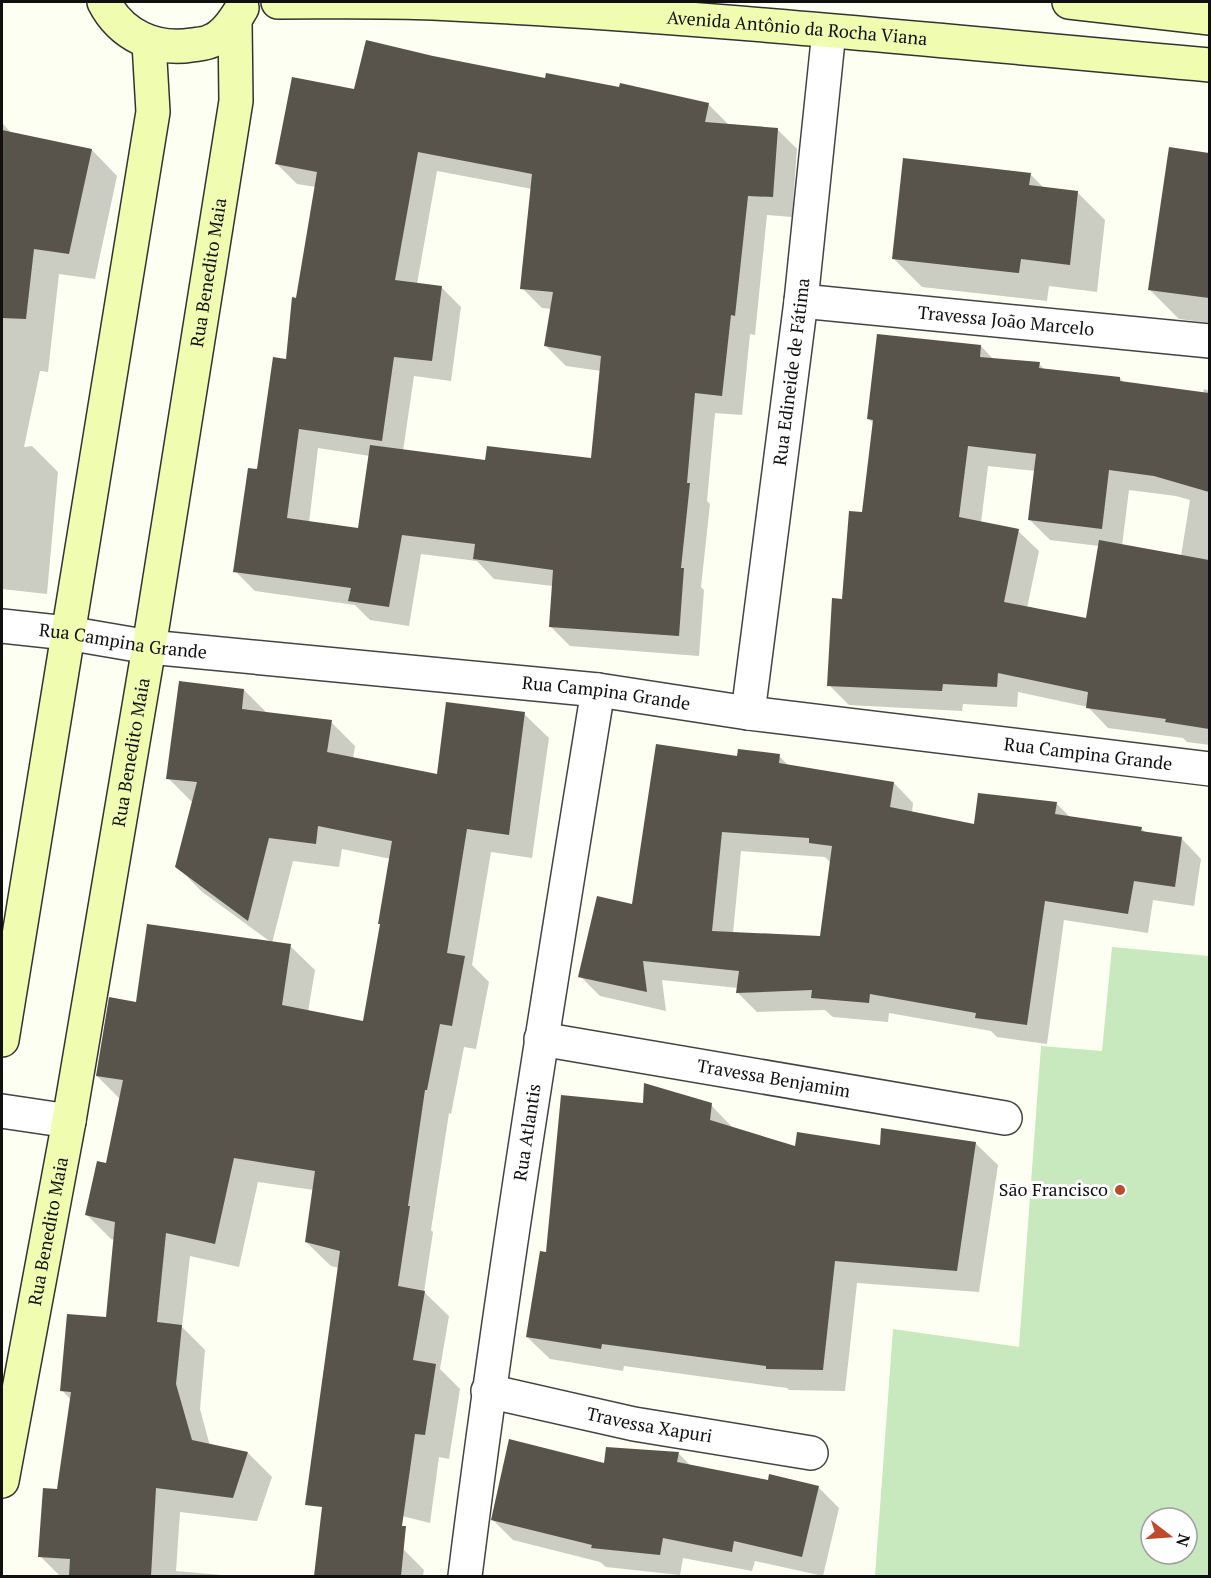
<svg xmlns="http://www.w3.org/2000/svg" width="1211" height="1578" font-family="'PT Serif',serif">
  <style>
    .green { fill: #c8e9bd; fill-rule: evenodd }
    .shadow { fill: #0003; fill-rule: evenodd }
    .building { fill: #58544c; fill-rule: evenodd }
    .lines { fill: none; stroke-linecap: round; stroke-linejoin: round }
    .street-casing { stroke: #434343; stroke-width: 36 }
    .secondary-casing { stroke: #323232; stroke-width: 36 }
    .street { stroke: #fff; stroke-width: 33 }
    .secondary { stroke: #f0fcb0; stroke-width: 33 }
    .poi-dot { fill: #bd4b2b; stroke: #fff; stroke-width: 2 }
    .labels { text-anchor: middle; stroke-width: 6; stroke-linejoin: round; paint-order: stroke }
    .street-label { font-size: 18px; fill: #101010; stroke: #fff }
    .poi-label { font-size: 18px; fill: #101010; stroke: #fff; text-anchor: end }
  </style>
  <rect width="100%" height="100%" fill="#fefff3"/>
  <path class="green" d="M1112,947L1209,956V1576H875L893,1329L1019,1347L1041,1046L1102,1051ZM1151,1518H1187V1554H1151Z"/>
  <g class="shadow">
    <path d="M432,58L546,80L708,104L728,124L777,129L797,149L792,217L767,215L755,335L750,334L742,415L715,413L707,501L710,504L701,587L704,590L699,656L570,646L550,626L553,586L494,579L477,561L421,554L409,626L370,620L355,605L255,591L235,571L287,360L316,187L297,184L277,164L355,91ZM437,171L532,189L522,288L542,308L552,309L546,346L566,366L601,371L592,459L487,461L403,451L414,376L451,381L461,307L441,287L417,284ZM318,448L370,456L359,530L309,523Z"/>
    <polygon points="2,123 12,134 92,150 117,176 95,279 59,274 48,372 40,371 24,447 32,446 58,472 47,594 2,589"/>
    <polygon points="1170,148 1210,154 1210,323 1179,319 1149,289"/>
    <polygon points="1030,174 1044,188 1077,192 1105,220 1097,292 1049,286 1047,301 922,287 894,259"/>
    <path d="M981,346L994,360L1039,364L1045,370L1120,378L1125,384L1203,394L1204,389L1210,391V745L1187,742L1183,738L1108,728L1088,707L1018,692L1017,707L963,704L962,711L849,705L829,685L843,600L864,513L874,424L869,419ZM988,466L1036,471L1030,520L1050,540L1099,546L1087,619L1027,608L1039,551L1018,531L981,523ZM1129,490L1176,496L1190,500L1181,556L1122,546Z"/>
    <path d="M244,690L267,713L331,722L355,746L353,759L438,776L524,714L549,738L532,858L491,852L472,965L489,982L476,1049L464,1047L451,1114L449,1113L431,1230L433,1232L424,1292L449,1316L440,1369L460,1389L449,1459L439,1457L430,1523L335,1499L339,1268L331,1266L306,1242L314,1190L258,1182L239,1267L190,1256L182,1327L205,1350L200,1409L210,1446L248,1453L272,1477L257,1521L180,1512L176,1571L233,1576H60L40,1556L59,1490L71,1400L62,1390L108,1319L115,1240L111,1239L87,1215L108,1165L120,1099L97,1076L137,1003L272,943L201,891L177,866L193,803L168,778ZM342,849L391,859L382,925L364,1022L308,1012L315,970L290,946L272,943L293,861L339,867Z"/>
    <path d="M779,756L789,766L894,783L913,803L912,813L976,826L1056,803L1070,817L1141,828L1147,834L1182,839L1201,859L1194,906L1153,900L1148,933L1064,920L1047,1044L997,1037L991,1031L889,1013L888,1022L833,1017L825,1010L757,1012L738,993V988L662,980L666,1011L600,996L580,976L739,758ZM741,851L825,857L830,862L821,937L733,933Z"/>
    <polygon points="644,1105 711,1105 733,1128 796,1148 975,1143 998,1165 979,1292 857,1283 845,1391 789,1390 787,1388 624,1366 623,1371 550,1359 527,1337 547,1254"/>
    <polygon points="678,1453 692,1467 769,1481 819,1488 839,1508 823,1576 755,1561 752,1571 683,1558 680,1575 606,1567 600,1562 513,1540 493,1520 605,1465"/>
    <polygon points="323,1511 403,1549 424,1570 423,1576 315,1576"/>
  </g>
  <g class="building">
    <path d="M366,40L433,56L545,78L546,73L619,87L620,83L709,103L705,122L778,128L773,197L748,196L735,316L731,315L722,396L695,393L687,483H690L681,568H684L679,636L549,627L553,570L473,559L475,544L402,535L389,607L348,601L351,588L233,572L248,468L257,469L273,357L286,359L292,297L296,298L317,172L275,164L292,77L354,89ZM418,152L532,174L520,289L553,292L544,346L601,356L591,458L487,446L485,460L370,445L358,528L287,518L299,429L382,441L394,357L432,361L442,286L395,280Z"/>
    <polygon points="2,130 92,149 69,254 34,249 26,319 2,318"/>
    <polygon points="1169,147 1209,153 1209,298 1148,290"/>
    <polygon points="903,158 1031,173 1029,185 1078,191 1070,265 1021,259 1019,273 892,259"/>
    <polygon points="877,334 981,345 980,357 1040,362 1039,368 1120,377 1120,381 1209,393 1209,492 1154,476 1109,470 1102,529 1028,520 1036,454 968,446 959,517 1019,529 1004,602 1086,618 1099,540 1209,560 1209,729 1165,722 1166,719 1086,708 1088,692 998,673 997,687 943,684 942,691 827,686 832,598 842,599 849,511 862,512 873,420 867,419"/>
    <polygon points="179,681 244,689 242,709 332,720 327,752 437,774 446,702 525,712 509,835 467,829 447,953 465,956 452,1026 440,1024 427,1090 425,1090 408,1206 410,1206 398,1286 425,1291 413,1360 436,1364 425,1435 415,1434 402,1526 406,1526 401,1576 314,1576 322,1507 305,1505 340,1251 305,1242 315,1171 234,1158 215,1244 166,1233 157,1322 182,1325 176,1384 192,1440 248,1452 233,1498 156,1488 151,1576 69,1576 70,1559 38,1557 43,1488 57,1489 71,1392 60,1391 67,1314 106,1317 115,1222 85,1215 97,1161 106,1163 123,1080 96,1076 109,997 136,1002 147,924 291,944 282,1005 363,1021 380,924 378,924 392,841 318,826 316,844 269,838 248,921 175,867 197,782 166,779"/>
    <path d="M656,744L737,756L738,749L780,754L779,763L894,782L890,807L974,824L978,793L1057,802L1055,814L1142,827L1141,831L1182,837L1175,887L1134,881L1128,914L1045,901L1027,1025L975,1018L976,1013L870,994L869,1003L811,998L812,990L736,993L739,971L643,961L647,992L578,977L597,896L632,904ZM722,832L809,838V843L832,846L820,936L712,931Z"/>
    <polygon points="644,1083 712,1103 710,1120 795,1146 797,1132 880,1145 881,1128 976,1142 957,1271 835,1261 823,1370 766,1369 766,1366 602,1344 601,1349 526,1337 540,1251 546,1252 561,1095 643,1103"/>
    <polygon points="509,1439 604,1463 606,1447 679,1452 677,1462 768,1480 769,1474 819,1486 802,1557 734,1541 732,1552 663,1538 660,1555 591,1548 592,1545 491,1520"/>
  </g>
  <g class="lines">
    <defs>
      <g id="street">
        <path id="s1" d="M801,301L1210,341"/>
        <path id="s2" d="M2,626L67,633L149,647L598,690L748,713L1210,769"/>
        <path id="s3" d="M748,713L801,301L829,31"/>
        <path id="s4" d="M541,1039L1005,1118"/>
        <polyline points="2,1111 69,1121"/>
        <path id="s5" d="M488,1391L634,1424L811,1453"/>
        <path id="s6" d="M465,1576C502,1280 550,985 598,690"/>
      </g>
      <g id="secondary">
        <path d="M104,2C121,35 155,51 192,45C198,44 205,44 211,41C224,36 235,20 242,8"/>
        <path id="s7" d="M278,2C330,2 381,1 433,3C692,15 951,42 1210,65"/>
        <polyline points="1069,2 1210,18"/>
        <polyline points="2,1040 153,112 149,43"/>
        <path id="s8" d="M2,1481L69,1121L149,647L236,101L235,22"/>
      </g>
    </defs>
    <use href="#street" class="street-casing"/>
    <use href="#secondary" class="secondary-casing"/>
    <use href="#street" class="street"/>
    <use href="#secondary" class="secondary"/>
  </g>
  <circle class="poi-dot" cx="1120" cy="1190" r="6"/>
  <g class="labels">
    <g class="street-label">
      <text dy="6" stroke="none"><textPath href="#s7" startOffset="520">Avenida Antônio da Rocha Viana</textPath></text>
      <text dy="6" stroke="none"><textPath href="#s8" startOffset="1226">Rua Benedito Maia</textPath></text>
      <text dy="6" stroke="none"><textPath href="#s1" startOffset="206">Travessa João Marcelo</textPath></text>
      <text dy="6" stroke="none"><textPath href="#s3" startOffset="344">Rua Edineide de Fátima</textPath></text>
      <text dy="6" stroke="none"><textPath href="#s2" startOffset="122">Rua Campina Grande</textPath></text>
      <text dy="6" stroke="none"><textPath href="#s2" startOffset="608">Rua Campina Grande</textPath></text>
      <text dy="6" stroke="none"><textPath href="#s8" startOffset="740">Rua Benedito Maia</textPath></text>
      <text dy="6" stroke="none"><textPath href="#s2" startOffset="1094">Rua Campina Grande</textPath></text>
      <text dy="6" stroke="none"><textPath href="#s4" startOffset="236">Travessa Benjamim</textPath></text>
      <text dy="6" stroke="none"><textPath href="#s6" startOffset="448">Rua Atlantis</textPath></text>
      <text dy="6" stroke="none"><textPath href="#s8" startOffset="254">Rua Benedito Maia</textPath></text>
      <text dy="6" stroke="none"><textPath href="#s5" startOffset="165">Travessa Xapuri</textPath></text>
    </g>
    <g class="poi-label">
      <text x="1108" y="1196">São Francisco</text>
    </g>
  </g>
  <rect width="1211" height="1578" fill="none" stroke="#101010" stroke-width="6"/>
  <g transform="translate(1169 1536) rotate(107)"><circle r="28" fill="#ffffff" stroke="#9f9f9f" stroke-width="1.5"/>
  <path d="M0-4.5L10 22L0 15L-10 22Z" fill="#bd4b2b"/>
  <text y="-9" font-size="16" font-weight="bold" text-anchor="middle" fill="#101010">N</text>
  </g>
</svg>
